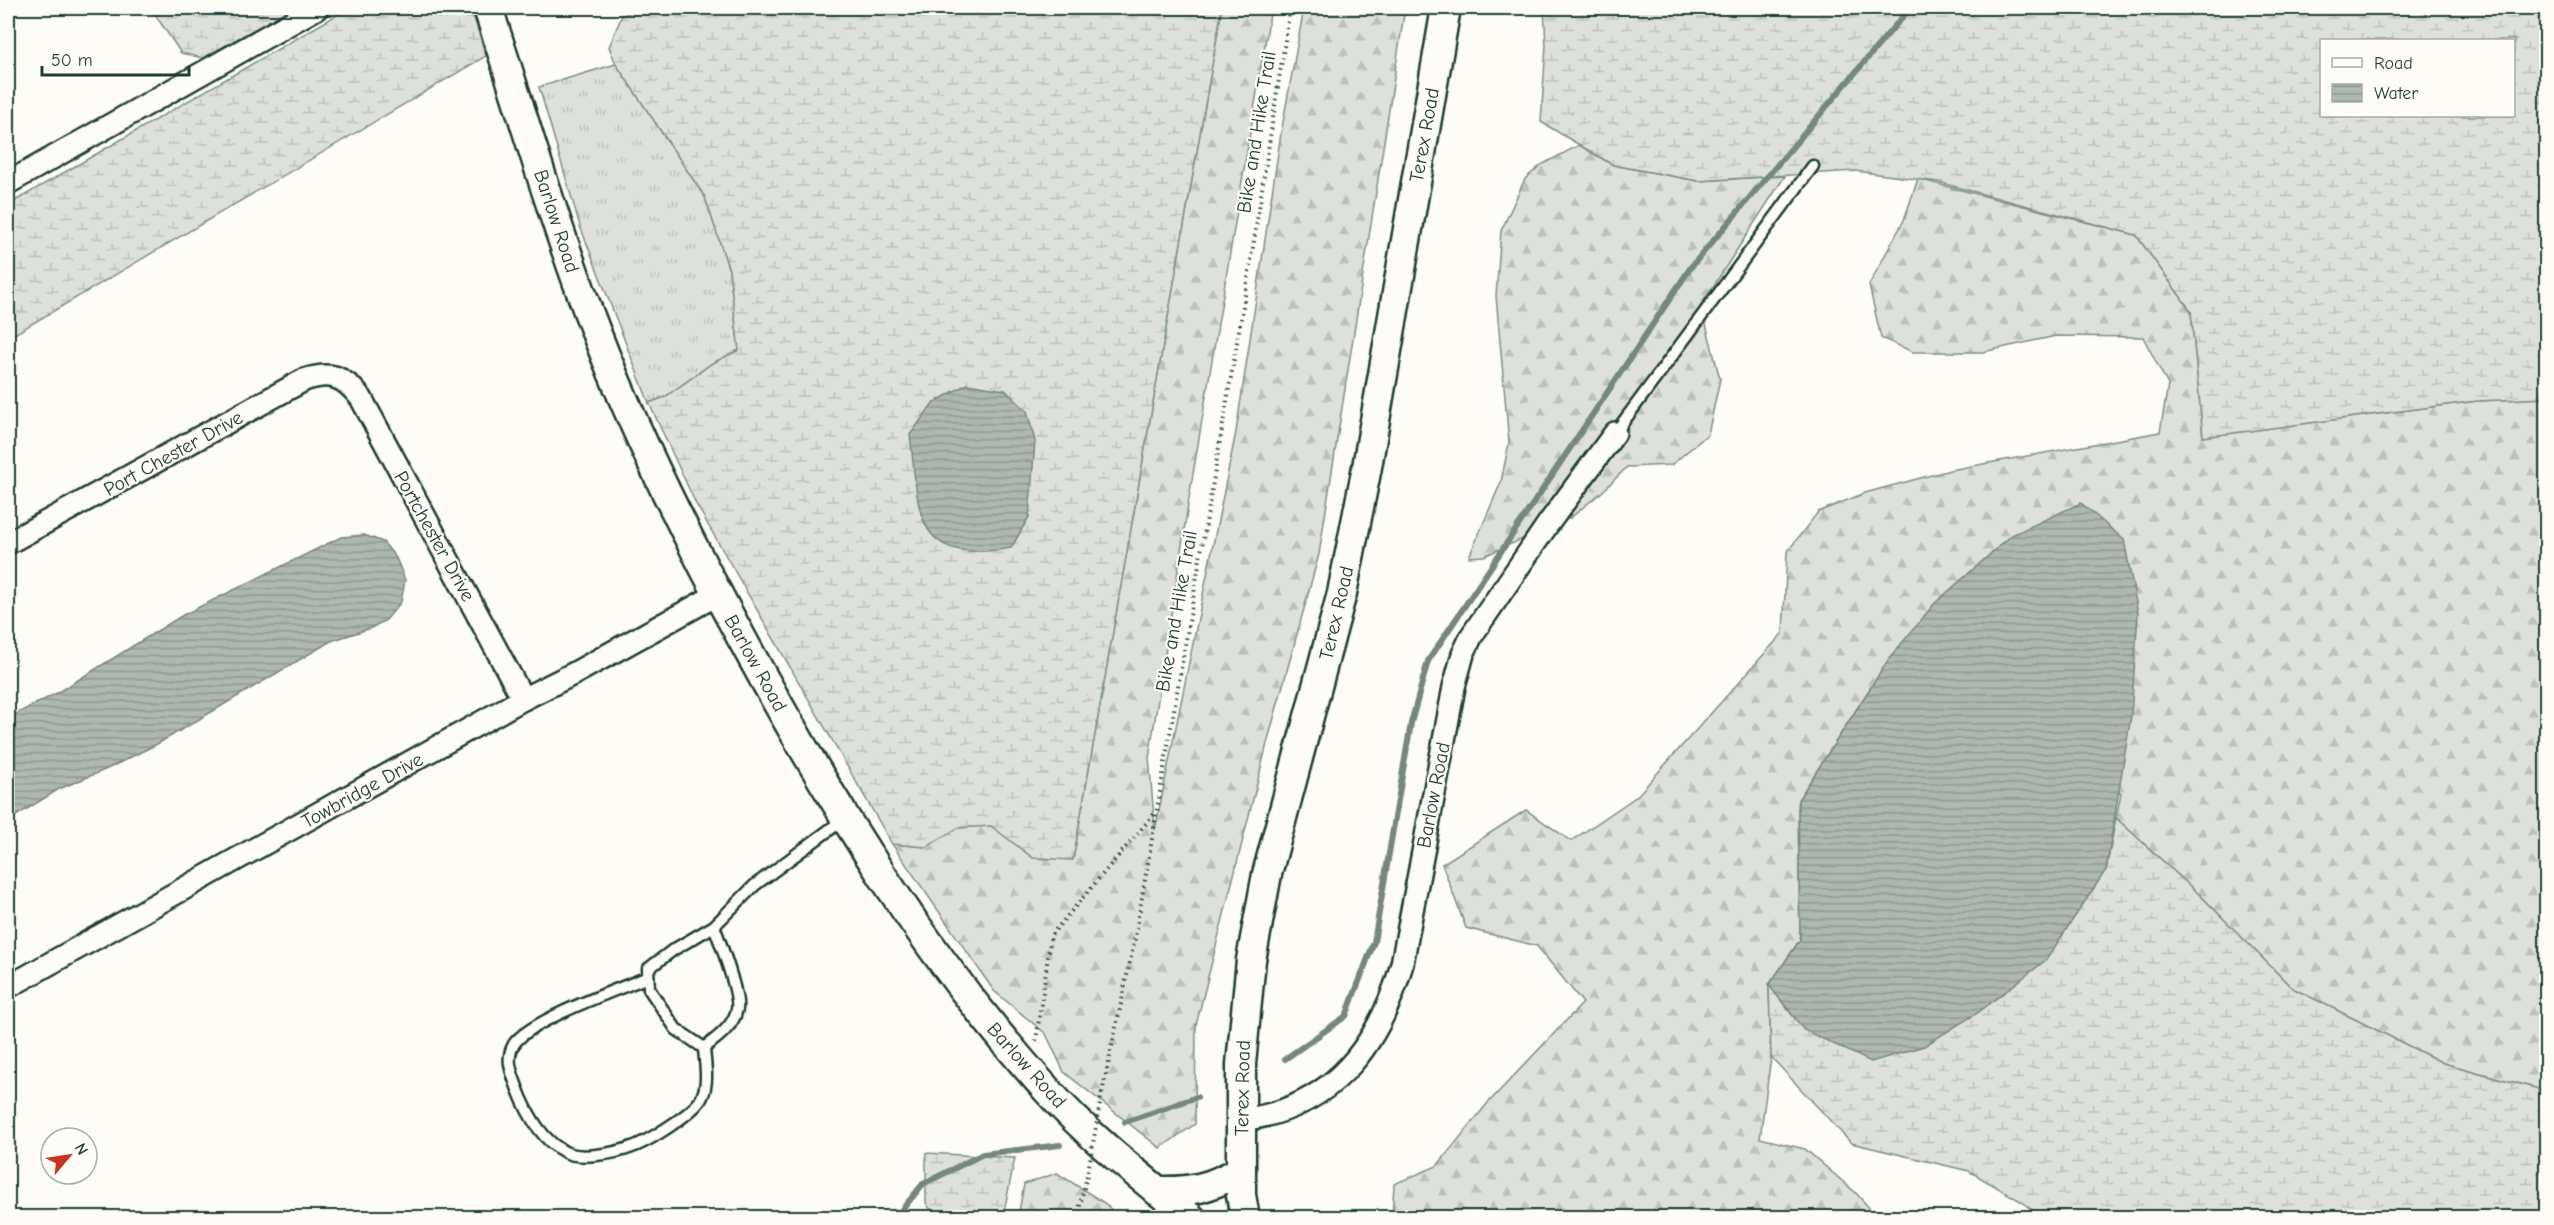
<svg xmlns="http://www.w3.org/2000/svg" width="2554" height="1225" font-family="'Comic Neue',sans-serif">
  <style>
    .grass { fill: url(#grass-tufts); stroke: #7e8e88; stroke-width: 1.5 }
    .forest { fill: url(#forest-firs); stroke: #7e8e88; stroke-width: 1.5 }
    .wetland { fill: url(#wetland-marsh); stroke: #7e8e88; stroke-width: 1.5; fill-rule: evenodd }
    .water { fill: url(#water-rules); stroke: #75877f; stroke-width: 1.5 }
    .lines { fill: none; stroke-linecap: round; stroke-linejoin: round }
    .stream { stroke: #75877f; stroke-width: 6 }
    .lane-casing { stroke: #1f3d34; stroke-width: 15 }
    .street-casing { stroke: #1f3d34; stroke-width: 26 }
    .secondary-casing { stroke: #1f3d34; stroke-width: 33 }
    .path { stroke: #1f3d34; stroke-width: 4; stroke-dasharray: 1.5 4.5; stroke-linecap: butt }
    .lane { stroke: #fdfcf7; stroke-width: 10 }
    .street { stroke: #fdfcf7; stroke-width: 21 }
    .secondary { stroke: #fdfcf7; stroke-width: 28 }
    .path-bridge { stroke: #1f3d34; stroke-width: 4; stroke-dasharray: 1.5 4.5; stroke-linecap: butt }
    .labels { text-anchor: middle; stroke-width: 4.5; stroke-linejoin: round; paint-order: stroke }
    .street-label { font-size: 20px; fill: #1f3d34; stroke: #fdfcf7 }
  </style>
  <defs>
    <pattern id="grass-tufts" width="24" height="20" patternUnits="userSpaceOnUse" patternTransform="scale(1.5)"><rect width="24" height="20" fill="#dde0db"/><path d="M3 7l-1-3M5 7V3M7 7l1-3M15 17l-1-3M17 17v-4M19 17l1-3" fill="none" stroke="#bdc1bd"/></pattern>
    <pattern id="forest-firs" width="22" height="20" patternUnits="userSpaceOnUse" patternTransform="scale(1.5)"><rect width="22" height="20" fill="#dde0db"/><path d="M5 1l3.5 6h-7zM16 11l3.5 6h-7z" fill="#bdc1bd"/></pattern>
    <pattern id="wetland-marsh" width="20" height="14" patternUnits="userSpaceOnUse" patternTransform="scale(1.5)"><rect width="20" height="14" fill="#dde0db"/><path d="M1 5h8M5 5V1M11 12h8M15 12V8" fill="none" stroke="#bdc1bd"/></pattern>
    <pattern id="water-rules" width="6" height="5" patternUnits="userSpaceOnUse" patternTransform="scale(1.5)"><rect width="6" height="5" fill="#aeb8b1"/><path d="M0 2.5h6" fill="none" stroke="#8d9791"/></pattern>
  </defs>
  <rect width="100%" height="100%" fill="#fdfcf7"/>
  <filter id="ink" filterUnits="userSpaceOnUse"><feTurbulence type="fractalNoise" baseFrequency=".0167" numOctaves="2"/><feDisplacementMap in="SourceGraphic" scale="12" xChannelSelector="R" yChannelSelector="G"/><feConvolveMatrix kernelMatrix="1 2 1 2 8 2 1 2 1" color-interpolation-filters="sRGB"/></filter>
  <g filter="url(#ink)">
    <polygon class="grass" points="616,64 705,197 729,270 739,350 711,364 665,397 649,403 580,226 539,87"/>
    <g class="forest">
      <polygon points="1222,8 1271,8 1190,492 1149,758 1155,830 1236,432 1281,133 1304,8 1405,8 1319,554 1269,736 1196,1025 1195,1124 1160,1148 1064,1072 1046,1034 994,991 892,844 926,847 958,828 990,823 1073,860"/>
      <polygon points="1579,145 1613,165 1698,181 1785,176 1701,305 1720,379 1708,434 1671,465 1627,467 1602,492 1570,518 1484,556 1469,557 1501,482 1509,443 1496,296 1501,231 1525,179 1541,165"/>
      <polygon points="1918,179 2136,235 2191,311 2203,437 2477,401 2546,398 2546,1091 2443,1063 2292,988 2203,898 2116,818 2121,793 1889,659 1798,800 1800,940 1769,985 1771,1057 1760,1138 1805,1149 1856,1193 1877,1217 1392,1218 1394,1184 1437,1166 1487,1104 1583,1003 1537,946 1466,928 1442,864 1526,810 1571,841 1637,796 1783,633 1787,552 1818,512 1865,493 1950,470 2160,432 2168,385 2143,337 2056,336 1983,352 1913,352 1881,338 1869,285 1904,220"/>
      <polygon points="1057,1173 1106,1204 1118,1217 1018,1217 1024,1184"/>
    </g>
    <g class="wetland">
      <polygon points="152,8 292,8 203,58 181,53 158,19"/>
      <polygon points="349,8 471,8 486,56 8,338 8,205"/>
      <polygon points="647,8 1222,8 1073,860 1033,858 991,826 958,828 926,847 892,844 696,504 649,403 665,397 711,364 739,350 729,270 705,197 616,64 609,47 622,15"/>
      <path d="M1544,8H2546V398L2477,401L2203,437L2191,311L2136,235L1938,182L1855,171L1698,181L1613,165L1541,122L1546,45ZM2322,40H2514V116H2322Z"/>
      <polygon points="2116,818 2203,898 2292,988 2443,1063 2546,1091 2546,1217 2039,1217 2024,1203 1969,1171 1851,1143 1771,1057 1769,985 1804,1030 2106,870"/>
      <polygon points="926,1153 1015,1158 1003,1217 936,1217 926,1203"/>
    </g>
    <g class="water">
      <path d="M967,384L1005,390L1027,411L1035,441L1029,517L1011,548C911,565 920,513 910,435L933,403Z"/>
      <polygon points="2081,503 2124,540 2138,613 2131,716 2106,870 2046,960 1979,1012 1924,1046 1871,1062 1804,1030 1769,985 1800,940 1798,800 1889,659 1934,604 2012,535"/>
      <polygon points="364,535 383,542 396,558 405,580 401,602 386,620 371,628 331,641 159,743 107,769 59,789 8,821 8,718 57,693 183,615 341,537"/>
    </g>
    <g class="lines">
      <g class="stream">
        <polyline points="1285,1059 1346,1016 1374,942 1411,723 1428,661 1691,267 1910,8"/>
        <polyline points="1125,1122 1197,1097"/>
        <polyline points="895,1218 923,1184 983,1154 1060,1145"/>
      </g>
      <defs>
        <g id="lane">
          <polyline points="1615,433 1813,166"/>
          <path d="M714,926C720,942 740,994 737,1009C734,1026 717,1038 704,1048L676,1029L649,989L648,969L673,950L714,926L755,885L844,819"/>
          <path d="M648,977C619,989 530,1020 514,1044C505,1059 512,1073 517,1087C526,1111 541,1140 565,1152C580,1160 617,1153 632,1147C647,1142 696,1112 702,1097C709,1082 705,1064 704,1048"/>
        </g>
        <g id="street">
          <polyline points="8,183 317,8"/>
          <path d="M8,543L304,380C331,371 343,376 361,398L523,699"/>
          <polyline points="8,987 523,699 575,673 718,594"/>
          <path d="M1240,1120C1331,1110 1379,1047 1402,964L1454,687L1463,654L1472,635L1548,524L1615,433"/>
        </g>
        <g id="secondary">
          <path d="M488,8C523,116 555,226 596,332C638,441 691,546 747,648C832,804 927,958 1047,1090C1090,1138 1141,1177 1191,1218"/>
          <path d="M1157,1191C1192,1192 1210,1188 1241,1170"/>
          <polyline points="1245,1218 1241,1195 1241,1064 1251,960 1267,874 1342,593 1367,467 1446,8"/>
        </g>
      </defs>
      <use href="#lane" class="lane-casing"/>
      <use href="#street" class="street-casing"/>
      <use href="#secondary" class="secondary-casing"/>
      <g class="path">
        <polyline points="1036,1041 1051,935 1154,814"/>
        <polyline points="1102,1093 1135,938 1251,260 1290,8"/>
        <polyline points="1077,1218 1088,1171"/>
      </g>
      <use href="#lane" class="lane"/>
      <use href="#street" class="street"/>
      <use href="#secondary" class="secondary"/>
      <polyline class="path-bridge" points="1088,1171 1102,1093"/>
    </g>
  </g>
  <g class="labels">
    <g class="street-label">
      <text transform="translate(1256 132) rotate(-81)" y="7">Bike and Hike Trail</text>
      <text transform="translate(1424 135) rotate(-80)" y="7">Terex Road</text>
      <text transform="translate(557 221) rotate(72)" y="7">Barlow Road</text>
      <text transform="translate(173 453) rotate(-29)" y="7">Port Chester Drive</text>
      <text transform="translate(435 536) rotate(61)" y="7">Portchester Drive</text>
      <text transform="translate(1176 611) rotate(-80)" y="7">Bike and Hike Trail</text>
      <text transform="translate(1336 613) rotate(-77)" y="7">Terex Road</text>
      <text transform="translate(756 663) rotate(61)" y="7">Barlow Road</text>
      <text transform="translate(362 790) rotate(-29)" y="7">Towbridge Drive</text>
      <text transform="translate(1433 795) rotate(-79)" y="7">Barlow Road</text>
      <text transform="translate(1027 1065) rotate(48)" y="7">Barlow Road</text>
      <text transform="translate(1242 1088) rotate(-89)" y="7">Terex Road</text>
    </g>
  </g>
  <rect width="2554" height="1225" fill="none" stroke="#fdfcf7" stroke-width="30"/>
  <rect x="15" y="15" width="2524" height="1195" fill="none" stroke="#1f3d34" stroke-width="2" filter="url(#ink)"/>
  <rect x="2320" y="39" width="195" height="78" fill="#fdfcf7" stroke="#a4b0a9" stroke-width="1.5"/>
  <rect x="2332" y="58" width="30" height="9" fill="#fdfcf7" stroke="#a4b0a9" stroke-width="1.5"/>
  <text x="2374" y="69" font-size="18" fill="#1f3d34">Road</text>
  <rect x="2332" y="84" width="30" height="18" fill="url(#water-rules)" stroke="#a4b0a9" stroke-width="1.5"/>
  <text x="2374" y="99" font-size="18" fill="#1f3d34">Water</text>
  <g transform="translate(69 1156) rotate(61)"><circle r="28" fill="#fdfcf7" stroke="#a4b0a9" stroke-width="1.5"/>
  <path d="M0-4.5L10 22L0 15L-10 22Z" fill="#c8321e"/>
  <text y="-9" font-size="16" font-weight="bold" text-anchor="middle" fill="#1f3d34">N</text>
  </g>
  <path d="M42 66v9h147v-9" fill="none" stroke="#1f3d34" stroke-width="3"/>
  <text x="51" y="66" font-size="18" fill="#1f3d34" stroke="#fdfcf7" stroke-width="4.5" paint-order="stroke">50 m</text>
</svg>
